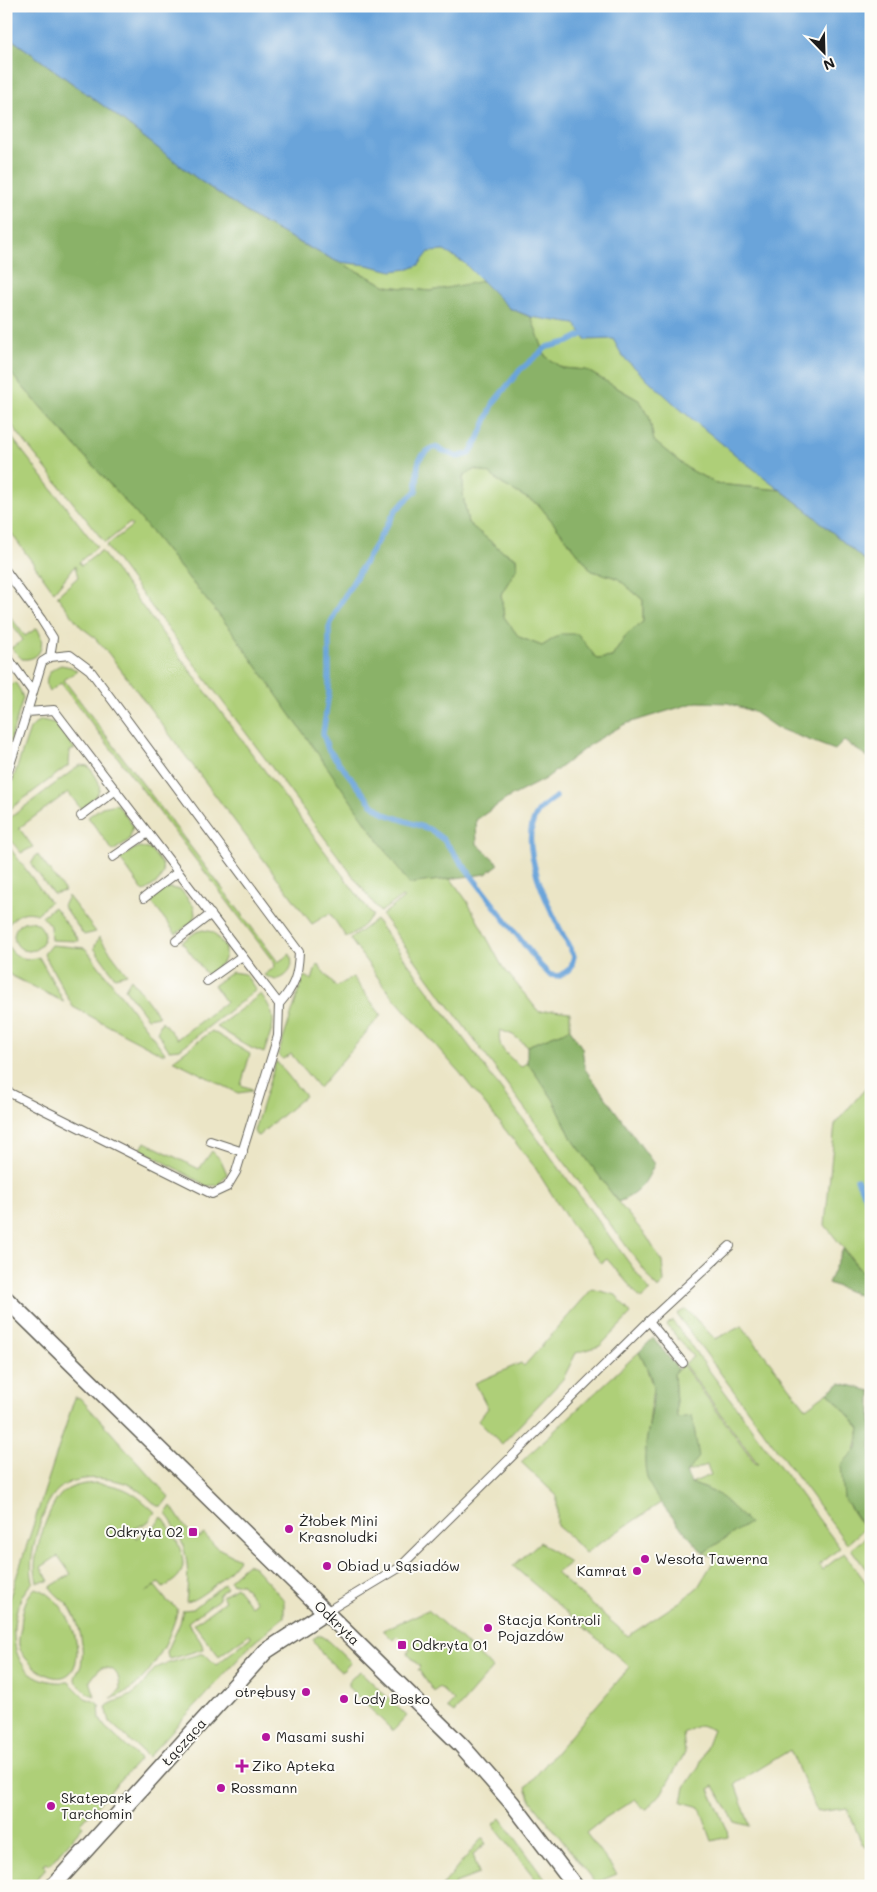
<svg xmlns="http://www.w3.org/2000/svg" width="877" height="1892" font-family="Mali,sans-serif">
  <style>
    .green { fill: #aecf78; stroke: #65764a }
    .forest { fill: #8ab268; stroke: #536742; fill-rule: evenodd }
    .water { fill: #6ba4da; stroke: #44607b }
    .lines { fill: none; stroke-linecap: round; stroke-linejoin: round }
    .stream { stroke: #6ba4da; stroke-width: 5.5 }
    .service-casing { stroke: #646258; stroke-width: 10 }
    .minor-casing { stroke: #646258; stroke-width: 18 }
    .service { stroke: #fff; stroke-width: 8 }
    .minor { stroke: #fff; stroke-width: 15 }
    .poi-dot { fill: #b5179e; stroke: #fdfcf7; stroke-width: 2 }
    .labels { text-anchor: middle; stroke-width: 4; stroke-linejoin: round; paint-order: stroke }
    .poi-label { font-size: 14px; fill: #1c1c1c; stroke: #fdfcf7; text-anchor: start }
    .street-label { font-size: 14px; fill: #1c1c1c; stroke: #fdfcf7 }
  </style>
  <rect width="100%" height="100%" fill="#fdfcf7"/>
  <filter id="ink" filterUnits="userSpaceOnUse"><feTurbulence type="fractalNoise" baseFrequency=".02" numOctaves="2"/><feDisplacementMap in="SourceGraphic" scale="10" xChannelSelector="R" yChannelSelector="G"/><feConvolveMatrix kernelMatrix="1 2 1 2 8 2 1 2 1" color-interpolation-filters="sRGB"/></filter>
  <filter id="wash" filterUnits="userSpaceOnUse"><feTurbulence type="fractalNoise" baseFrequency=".0096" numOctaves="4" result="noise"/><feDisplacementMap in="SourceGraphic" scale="20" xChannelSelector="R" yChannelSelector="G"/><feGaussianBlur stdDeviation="1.12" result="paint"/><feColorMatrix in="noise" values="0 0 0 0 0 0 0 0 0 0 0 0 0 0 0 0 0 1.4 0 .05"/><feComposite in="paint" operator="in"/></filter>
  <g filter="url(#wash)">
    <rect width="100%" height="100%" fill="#ebe5c6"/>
    <g class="green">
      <polygon points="6,24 262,165 581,305 871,566 781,490 717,484 687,468 654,441 649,416 640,401 586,370 562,368 546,357 531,317 451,288 430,291 387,286 306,246 6,35"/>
      <path d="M6,368L138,516L232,631L409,883L451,879L467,901L502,966L539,1012L553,1010L570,1012V1029L527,1046L513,1035L500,1030C496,1049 508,1055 521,1067L527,1062L553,1099L571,1137L618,1202L647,1237L662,1262L664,1282L658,1289L382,915L404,898L402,897L380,912L106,546L132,526L130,523L105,543L6,418Z"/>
      <polygon points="6,430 97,547 79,562 81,566 101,551 373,916 356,932 346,937 330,913 312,924 109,654 93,636 81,627 57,596 78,577 75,566 54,592 6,526"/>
      <polygon points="475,469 490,474 502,484 539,505 592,571 617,578 643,600 643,622 627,634 612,657 597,659 561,634 542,646 519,637 504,617 501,594 517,568 516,558 501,550 468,523 463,495 463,477"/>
      <path d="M6,611L25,636L37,628C46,642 42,661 22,659L11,648L23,640L6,617Z"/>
      <path d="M61,665L71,667L77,671L64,680L278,962L290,954C295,967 289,977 275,980L264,975L274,968L275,964L61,683L49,692C43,679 48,670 61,665Z"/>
      <polygon points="15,682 20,690 23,698 6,755 6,688"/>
      <polygon points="42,720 55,723 75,749 70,751 69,765 10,809 6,807 6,800 30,729 37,722"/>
      <path d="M80,765L88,766C106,788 102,792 81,809L68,792L19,828L33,847L21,853L6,834L7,820Z"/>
      <polygon points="117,804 133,826 129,840 113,851 88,817 102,807"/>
      <path d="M7,844L50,902L37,914C23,909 14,916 6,928Z"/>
      <polygon points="140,847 151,850 162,864 163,873 159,881 144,892 120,859 134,849"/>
      <polygon points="37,854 65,891 53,894 31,864"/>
      <polygon points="170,888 181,890 194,907 195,915 192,922 176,934 150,900 164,889"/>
      <polygon points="68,896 96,932 84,935 63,906"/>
      <polygon points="54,907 79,941 51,940 50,926 42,916"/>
      <polygon points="376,920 650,1291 641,1299 607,1259 601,1263 570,1223 534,1166 460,1073 387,990 350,939"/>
      <circle cx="29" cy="936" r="15"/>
      <polygon points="203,930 213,932 225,947 225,956 222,963 207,975 182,942 196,932"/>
      <polygon points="99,937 127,974 115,977 94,948"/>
      <path d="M6,942C12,956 24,962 39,957L64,1002L6,973Z"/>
      <polygon points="51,945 85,948 165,1053 162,1054 73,1007 44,954"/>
      <polygon points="317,964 336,987 353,977 381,1015 319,1088 291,1054 283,1059 278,1055 304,976 312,980"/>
      <polygon points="232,972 245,974 256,990 180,1049 169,1050 157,1032 162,1021 177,1039 226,1002 214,985"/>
      <polygon points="131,979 159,1016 147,1018 125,989"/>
      <path d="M261,994C280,1020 273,1024 264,1053L251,1048L217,1027Z"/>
      <polygon points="212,1031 250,1054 241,1085 252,1089 252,1091 238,1093 173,1060"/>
      <polygon points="276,1061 305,1096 258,1136 256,1135 254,1131"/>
      <polygon points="871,1082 871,1283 825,1225 835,1124"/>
      <polygon points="145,1142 199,1169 212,1151 221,1160 227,1174 218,1185 207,1186 141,1149"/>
      <polygon points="592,1289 616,1295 631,1314 600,1346 576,1353 563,1379 502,1444 478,1421 488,1408 475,1383 521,1363 524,1366"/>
      <polygon points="686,1309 715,1339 742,1326 806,1408 828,1392 860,1428 844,1499 864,1529 847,1544 681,1320 677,1314"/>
      <polygon points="672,1320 840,1548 819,1565 822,1570 844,1553 871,1589 871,1851 862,1844 847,1808 817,1812 790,1750 735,1784 750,1826 735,1822 714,1786 709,1789 727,1829 728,1837 712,1841 700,1807 682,1802 685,1787 699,1766 713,1730 700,1725 683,1733 685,1753 661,1794 647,1809 643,1808 635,1799 605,1818 586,1833 617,1874 595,1883 530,1799 526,1787 630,1667 513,1566 540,1542 570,1563 556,1573 628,1636 681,1601 698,1587 716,1557 703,1553 748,1523 718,1494 691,1483 711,1475 707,1465 686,1473 695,1434 692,1416 677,1419 674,1374 683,1365 756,1464 758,1464 684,1364 693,1357 667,1325"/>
      <polygon points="639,1352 646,1367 653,1387 645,1461 649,1483 662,1502 585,1553 569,1536 557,1526 557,1496 521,1462"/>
      <path d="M75,1397L80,1398L169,1497L162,1506H157C149,1499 140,1489 130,1485C112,1477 75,1474 59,1489C47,1499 42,1518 37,1533C33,1551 29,1564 33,1582C20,1594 15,1611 14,1627C12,1664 32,1685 69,1682L85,1698L96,1702L99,1705L100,1719L105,1727L140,1759L81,1823L83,1826L49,1865L46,1862L43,1864L46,1868L30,1886H6V1609Z"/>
      <path d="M95,1483C126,1486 133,1492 155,1512L148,1522L132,1530L137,1538L154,1527L162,1517C171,1528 189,1558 181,1572C178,1579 169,1584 163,1588L159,1583L145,1592L155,1586L167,1601L178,1609C170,1641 146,1691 111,1698L120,1690C120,1676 116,1666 100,1668L90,1681L95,1696L87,1693L75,1680C75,1675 79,1671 81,1666C85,1648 80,1623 70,1608C64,1600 55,1595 50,1587L71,1574L58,1556L41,1567L49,1581L37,1582C36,1577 35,1571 35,1566C36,1547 49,1502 65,1491C74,1485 85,1484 95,1483Z"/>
      <path d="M171,1506L185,1527L195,1537H200L204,1534L216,1547L239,1559C230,1572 201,1600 186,1602C190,1568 188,1544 167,1515V1512Z"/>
      <polygon points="869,1535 871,1537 871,1576 851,1549"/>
      <path d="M247,1564L254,1567L284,1600V1617L252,1644L148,1757L110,1722L106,1707C113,1700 126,1700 134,1693C143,1687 147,1677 155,1669C161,1664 194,1656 204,1653L216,1665L251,1637L249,1634L219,1656L194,1624L225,1601L222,1596L236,1587L251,1606L256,1602L242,1584H234L229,1581L230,1579Z"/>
      <path d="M224,1584L227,1588L219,1594V1599L188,1622C192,1632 202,1639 203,1649L171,1659L168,1658L167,1652L180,1623L183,1610L193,1609Z"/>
      <path d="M35,1588C50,1591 64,1608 70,1622C76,1635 82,1661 70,1673C54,1688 23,1662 19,1646C18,1640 20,1632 21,1627C22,1612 24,1599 35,1588Z"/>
      <polygon points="428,1610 493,1668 454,1713 447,1708 454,1701 439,1687 434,1692 418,1669 420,1667 407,1653 410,1649 397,1636 393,1640 383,1630"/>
      <polygon points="319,1635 329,1641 351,1662 343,1671 340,1671 322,1654 313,1639"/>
      <polygon points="360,1671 407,1716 394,1730 392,1730 348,1687 350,1680"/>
      <polygon points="501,1818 550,1886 541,1886 493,1825"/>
      <polygon points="482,1838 486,1844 473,1854 479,1874 455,1883 456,1886 442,1886"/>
    </g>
    <g class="forest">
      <path d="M6,35L105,107L199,180L258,220L306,246L387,286L430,291L483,281L509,308L531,317L546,357L562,368L586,370L640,401L649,416L654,441L687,468L717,484L781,490L808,511L871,566V759L844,741L835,750L777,728L754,712L728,703L697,702L625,724L592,743L545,779L508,798L476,820L477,844L499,864L486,874L409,884L232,631L138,516L6,368ZM475,469L490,474L502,484L539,505L592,571L617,578L643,600V622L627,634L612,657L597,659L578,634H561L542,646L519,637L504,617L501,594L517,568L516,558L501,550L468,523L463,495V477Z"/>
      <path d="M570,1029L582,1048L585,1069L654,1164C647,1183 637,1195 618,1202L571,1137L553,1099L527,1062V1046Z"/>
      <polygon points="843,1249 871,1283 871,1300 828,1283"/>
      <path d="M653,1338L678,1369L674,1374L677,1418L692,1416L699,1457L686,1473L691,1483L718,1494L749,1523L703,1553C689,1536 657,1502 649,1483C637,1453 655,1418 653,1388C652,1376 644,1363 639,1352Z"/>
      <polygon points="841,1383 871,1391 871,1537 844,1499 841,1465 857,1448 860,1428 828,1392"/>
    </g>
    <polygon class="water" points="6,6 871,6 871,566 808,511 738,457 680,409 623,357 613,339 586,340 575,324 531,317 509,308 463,262 444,251 429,252 419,265 409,269 392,271 367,265 338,262 306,246 258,220 199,180 105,107 6,35"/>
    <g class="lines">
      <g class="stream">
        <path d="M556,797C550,801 543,806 538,812C513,847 557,923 574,956L571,968L560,976L550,975L540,965L444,840L429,829L385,814L371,803L328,749L323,734L329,692V627L337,609L396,510L416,491C420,469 411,457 435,447L457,457L469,454L478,440L494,402L520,370L547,347L568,342L589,331"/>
        <polyline points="857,1179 871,1210"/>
      </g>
    </g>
  </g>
  <g filter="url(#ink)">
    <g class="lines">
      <defs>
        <g id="service">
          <polyline points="6,571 41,619 53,638 50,657"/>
          <polyline points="6,655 32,691"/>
          <path d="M27,712L42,662L50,657L70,655L90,670L299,952C298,975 295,986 279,1004"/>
          <polyline points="6,777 27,712 54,710 279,1004 278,1036 236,1172 227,1187 212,1194 6,1091"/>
          <polyline points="81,816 116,790"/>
          <polyline points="113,857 148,833"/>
          <polyline points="144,898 178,872"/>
          <polyline points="176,941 211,914"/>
          <polyline points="207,981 242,956"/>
          <polyline points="210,1141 243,1152"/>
          <polyline points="649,1321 683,1363"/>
          <polyline points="326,1612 399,1568 649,1321 730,1246"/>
        </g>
        <g id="minor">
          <polyline points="6,1299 461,1745 512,1803 575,1886"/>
          <polyline points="53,1886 266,1651 326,1612"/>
        </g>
      </defs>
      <use href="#service" class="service-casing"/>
      <use href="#minor" class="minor-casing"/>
      <use href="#service" class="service"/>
      <use href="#minor" class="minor"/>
    </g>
  </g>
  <g class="poi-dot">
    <circle cx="289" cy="1529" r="5"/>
    <rect x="188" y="1527" width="10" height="10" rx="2.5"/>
    <circle cx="645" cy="1559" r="5"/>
    <circle cx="327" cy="1566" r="5"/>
    <circle cx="637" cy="1571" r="5"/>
    <circle cx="488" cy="1628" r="5"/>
    <rect x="397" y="1640" width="10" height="10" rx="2.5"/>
    <circle cx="306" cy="1692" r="5"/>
    <circle cx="344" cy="1699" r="5"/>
    <circle cx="266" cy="1737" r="5"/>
    <path d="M239.5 1758.5h5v5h5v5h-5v5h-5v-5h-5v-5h5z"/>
    <circle cx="221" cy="1788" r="5"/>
    <circle cx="51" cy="1806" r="5"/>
  </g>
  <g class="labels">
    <g class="poi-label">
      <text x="299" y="1526">Żłobek Mini<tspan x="299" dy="16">Krasnoludki</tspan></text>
      <text x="183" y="1537" text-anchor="end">Odkryta 02</text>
      <text x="655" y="1564">Wesoła Tawerna</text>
      <text x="337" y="1571">Obiad u Sąsiadów</text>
      <text x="627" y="1576" text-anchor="end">Kamrat</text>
      <text x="498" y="1625">Stacja Kontroli<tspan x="498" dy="16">Pojazdów</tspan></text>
      <text x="412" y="1650">Odkryta 01</text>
      <text x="296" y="1697" text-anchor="end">otrębusy</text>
      <text x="354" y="1704">Lody Bosko</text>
      <text x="276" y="1742">Masami sushi</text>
      <text x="252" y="1771">Ziko Apteka</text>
      <text x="231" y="1793">Rossmann</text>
      <text x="61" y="1803">Skatepark<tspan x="61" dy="16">Tarchomin</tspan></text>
    </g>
    <g class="street-label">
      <text transform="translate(337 1623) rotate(44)" y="5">Odkryta</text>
      <text transform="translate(184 1742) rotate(-48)" y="5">Łącząca</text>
    </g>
  </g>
  <rect width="877" height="1892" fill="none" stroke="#fdfcf7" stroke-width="25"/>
  <g transform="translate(824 52) rotate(157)" stroke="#fdfcf7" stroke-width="4" paint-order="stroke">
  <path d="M0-4L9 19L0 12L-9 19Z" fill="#1c1c1c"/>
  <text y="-8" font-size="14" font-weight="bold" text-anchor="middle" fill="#1c1c1c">N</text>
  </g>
</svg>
